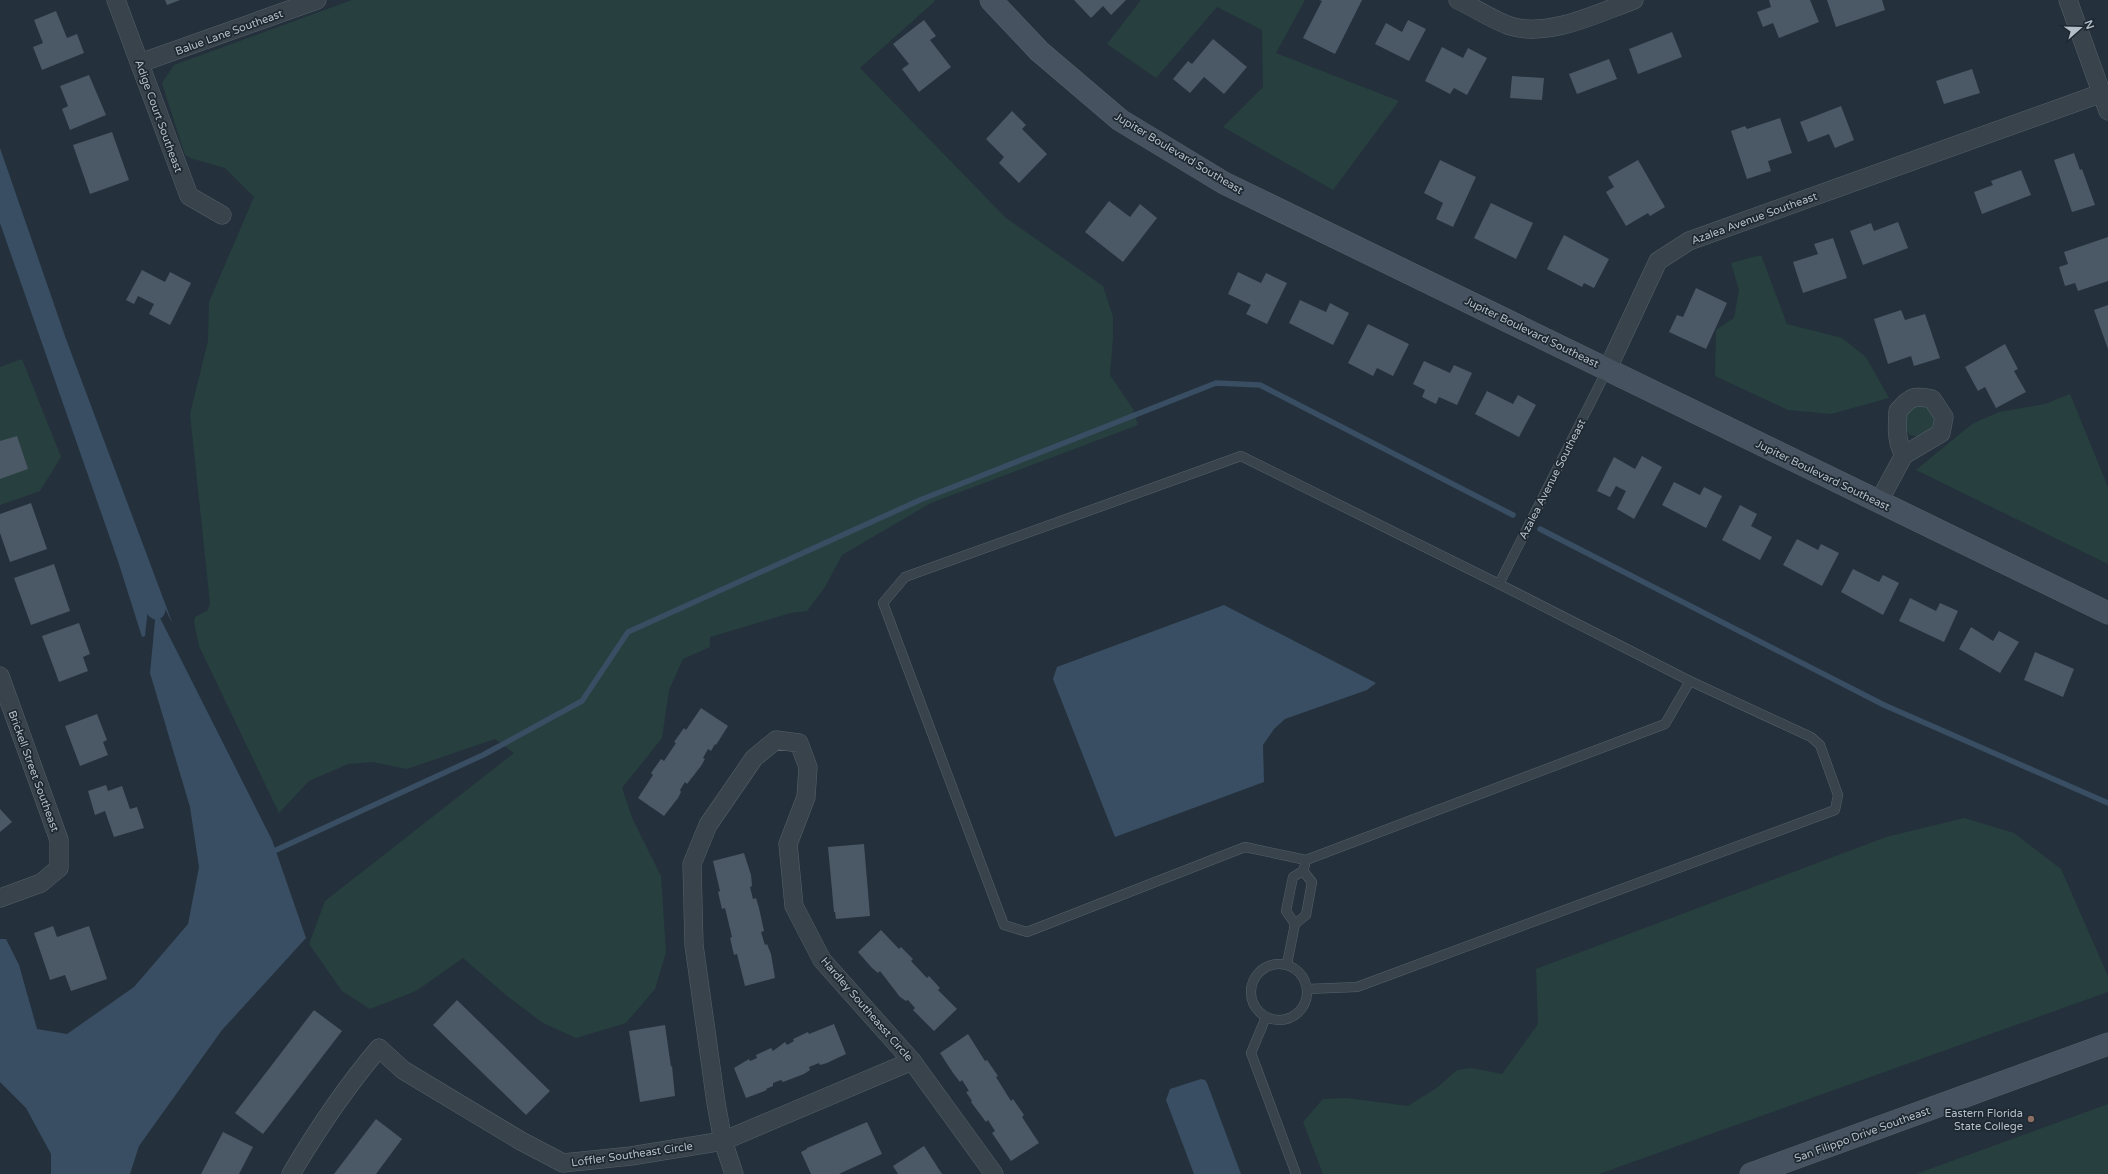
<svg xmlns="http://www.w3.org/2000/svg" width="2108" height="1174" font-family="'Varela Round',sans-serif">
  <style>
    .green { fill: #273f3e }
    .water { fill: #394e63 }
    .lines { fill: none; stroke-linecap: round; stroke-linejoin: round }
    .stream { stroke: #394e63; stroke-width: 5.5 }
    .canal { stroke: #394e63; stroke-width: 19 }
    .building { fill: #4b5865 }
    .lane-casing { stroke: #56616a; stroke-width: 10 }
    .street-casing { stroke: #56616a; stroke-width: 19 }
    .secondary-casing { stroke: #56616a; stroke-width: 23 }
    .lane { stroke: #38434c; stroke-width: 9 }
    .street { stroke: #38434c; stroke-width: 18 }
    .secondary { stroke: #46525f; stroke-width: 22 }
    .education-dot { fill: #8d6e63; stroke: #1d2831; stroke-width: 1.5 }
    .labels { text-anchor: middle; stroke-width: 3.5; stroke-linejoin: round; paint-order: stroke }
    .street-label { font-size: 11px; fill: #b4bec8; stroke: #1d2831 }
    .poi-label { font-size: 11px; fill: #b4bec8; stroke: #1d2831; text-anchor: end }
  </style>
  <rect width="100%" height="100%" fill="#24313c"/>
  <g class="green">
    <polygon points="352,0 934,0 935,1 860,68 1006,218 1103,286 1113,317 1113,338 1110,375 1133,409 1138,425 931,503 842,555 825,587 807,611 791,613 710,637 710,647 683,659 669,690 662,738 622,788 633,820 661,876 666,952 655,989 626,1023 576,1038 543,1023 507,996 463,958 416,991 370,1009 342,991 309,944 325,901 514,753 495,739 407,769 372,762 348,764 309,781 279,813 199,646 194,622 195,617 208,610 210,603 190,414 208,341 209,302 254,197 225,168 190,158 185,155 162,83 174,65"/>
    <polygon points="1141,0 1305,0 1276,53 1399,101 1333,190 1223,127 1263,87 1262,30 1217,7 1156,78 1107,44"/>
    <polygon points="1761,255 1787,324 1842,338 1866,357 1889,398 1831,414 1788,410 1715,376 1716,330 1734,318 1739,290 1731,263"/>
    <polygon points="22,359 61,457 40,491 0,505 0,367"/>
    <polygon points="2070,394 2108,487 2108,564 1916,470 1972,424 1999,412 2045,404"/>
    <polygon points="1914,404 1925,404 1934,417 1935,428 1923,437 1910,435 1903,426 1905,413"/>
    <polygon points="1964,818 2014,833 2061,869 2108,976 2108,992 1599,1174 1323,1174 1303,1122 1323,1099 1347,1098 1408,1106 1438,1087 1457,1070 1472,1068 1502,1074 1538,1024 1536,969 1886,837"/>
    <polygon points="2108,1104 2108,1174 1916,1174"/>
  </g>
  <g class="water">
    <path d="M0,148L66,339L172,622C167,614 165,603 154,602L148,608L145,636L142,637L118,561L0,223Z"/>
    <polygon points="1224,605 1376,683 1367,690 1285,719 1274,729 1263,745 1264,782 1115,837 1053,679 1057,667"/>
    <polygon points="156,610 272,840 306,938 222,1030 139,1146 130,1174 51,1174 51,1154 26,1108 0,1082 0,939 6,939 19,965 37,1029 67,1034 134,987 188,924 199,867 190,807 150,673"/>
    <polygon points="1201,1079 1205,1080 1207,1083 1241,1174 1194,1174 1166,1100 1170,1089"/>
  </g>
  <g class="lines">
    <g class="stream">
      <polyline points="1540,529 1884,705 2108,803"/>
      <polyline points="276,850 483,755 582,701 628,632 920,500 1216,383 1260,385 1513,515"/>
    </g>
    <polyline class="canal" points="145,580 156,610"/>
  </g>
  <g class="building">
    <polygon points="165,0 180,0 167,5"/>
    <polygon points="1074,0 1126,0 1111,15 1103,6 1091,18"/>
    <polygon points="1319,0 1362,0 1335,54 1303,38 1322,1"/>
    <polygon points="1769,0 1810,0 1819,22 1779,38 1773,23 1763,27 1757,12 1771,7"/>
    <polygon points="1827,0 1882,0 1885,10 1836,27"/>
    <polygon points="56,11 67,38 77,34 84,53 42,70 33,47 43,43 34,20"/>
    <polygon points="924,20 936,36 930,40 951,67 919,92 902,69 909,64 893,44"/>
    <polygon points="1408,20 1426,29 1409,61 1375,44 1386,23 1402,32"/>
    <polygon points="1672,32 1682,57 1638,74 1629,49"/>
    <polygon points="1213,39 1247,67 1224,94 1204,77 1190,93 1173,79 1188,61 1192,64"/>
    <polygon points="1442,47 1463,58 1468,48 1487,58 1467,95 1454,88 1450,94 1425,81"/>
    <polygon points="1609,59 1617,79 1577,94 1569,74"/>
    <polygon points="1972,69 1980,93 1944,104 1936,81"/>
    <polygon points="89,75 106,115 70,130 62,109 68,106 60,86"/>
    <polygon points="1512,76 1544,78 1542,100 1510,98"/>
    <polygon points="1841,106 1854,140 1835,148 1829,134 1808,142 1800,122"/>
    <polygon points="1012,111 1026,125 1022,129 1047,154 1019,183 999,163 1004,157 986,139"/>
    <polygon points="1780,118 1792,153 1768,161 1771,171 1747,179 1731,131 1745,126 1747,129"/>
    <polygon points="112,132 129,180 90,194 73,145"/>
    <polygon points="2074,153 2080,170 2082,169 2095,205 2072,212 2054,160"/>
    <polygon points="1440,160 1476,177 1453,227 1436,219 1443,203 1424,193"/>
    <polygon points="1638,160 1665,207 1650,216 1648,213 1626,226 1606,192 1614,187 1608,177"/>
    <polygon points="2021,170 2031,195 1982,214 1974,192 1993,185 1991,181"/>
    <polygon points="1109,201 1130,217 1140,204 1157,218 1123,262 1085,232"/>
    <polygon points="1491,203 1533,223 1516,259 1474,238"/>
    <polygon points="1898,222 1908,248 1863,265 1850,231 1871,223 1874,231"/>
    <polygon points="1564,235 1609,259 1594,288 1584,283 1582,287 1547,269"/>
    <polygon points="2108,237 2108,281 2078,291 2075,283 2065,286 2059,267 2068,264 2064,252"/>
    <polygon points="1833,238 1847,278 1803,293 1793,262 1818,254 1814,244"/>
    <polygon points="142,270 165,282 170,272 191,283 170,325 149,314 154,304 138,296 134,304 126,300"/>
    <polygon points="1238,272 1261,283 1266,273 1287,283 1267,324 1246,314 1251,305 1228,294"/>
    <polygon points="1696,288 1727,303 1706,349 1669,332 1677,315 1683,317"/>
    <polygon points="1300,300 1326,312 1330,303 1349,313 1333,345 1289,323"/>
    <polygon points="2108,305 2108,349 2094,310"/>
    <polygon points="1901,310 1905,320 1925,314 1940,358 1914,366 1911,356 1888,364 1874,319"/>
    <polygon points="1368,324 1409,344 1393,376 1377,368 1373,376 1348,363"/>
    <polygon points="2005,344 2018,369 2014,371 2026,392 1996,408 1985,387 1978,391 1965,367"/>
    <polygon points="1424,361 1450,373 1454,365 1472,373 1457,405 1439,397 1436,404 1422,397 1425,390 1413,384"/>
    <polygon points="1487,391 1513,404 1518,395 1536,405 1519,437 1475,414"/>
    <polygon points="17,436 28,469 0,479 0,441"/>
    <polygon points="1642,456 1662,467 1634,519 1617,509 1626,491 1616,486 1610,497 1597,491 1614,457 1635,469"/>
    <polygon points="1674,482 1700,495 1704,487 1722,496 1706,528 1662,505"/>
    <polygon points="31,503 47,549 10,562 0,533 0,514"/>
    <polygon points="1740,505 1757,514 1751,526 1772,537 1760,560 1722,540"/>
    <polygon points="1797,539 1818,550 1821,544 1839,553 1822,586 1783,565"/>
    <polygon points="54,564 70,611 31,625 14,578"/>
    <polygon points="1853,569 1879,582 1883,575 1899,583 1883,615 1841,592"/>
    <polygon points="1910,598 1936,611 1940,603 1958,611 1944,642 1899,621"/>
    <polygon points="79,623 90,654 83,657 88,671 59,682 42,636"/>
    <polygon points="1971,627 1993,641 1999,631 2019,642 2000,673 1959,649"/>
    <polygon points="2035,652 2074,669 2063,697 2024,680"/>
    <polygon points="701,708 728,726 716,745 715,744 711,751 708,749 703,758 705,759 701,766 687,784 685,782 680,790 681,792 678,798 664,816 638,798 653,775 651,773 661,759 664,761 676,743 674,742 684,728 686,730"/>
    <polygon points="97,714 107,740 103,742 108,755 80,766 65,726"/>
    <polygon points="106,785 108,791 122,786 130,809 137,807 144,828 114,837 105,811 95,815 88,791"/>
    <polygon points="0,809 12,822 0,832"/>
    <polygon points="864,844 870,916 836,919 835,912 834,912 828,847"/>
    <polygon points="744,853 751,875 752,886 750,887 753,899 756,898 759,908 764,931 761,932 765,945 767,944 771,954 775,978 745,986 737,954 734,955 730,938 732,937 725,908 722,909 718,892 720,891 713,861"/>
    <polygon points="53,926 57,937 89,926 107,979 71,991 65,975 50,980 34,933"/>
    <polygon points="881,930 899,949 901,947 913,959 911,961 927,978 929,976 940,988 938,990 957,1009 934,1031 913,1010 915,1008 908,1000 906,1001 900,997 880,971 878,973 872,968 858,952"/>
    <polygon points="457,1000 550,1091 526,1115 433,1025"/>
    <polygon points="314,1010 342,1031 263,1134 235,1113"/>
    <polygon points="834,1024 846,1054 827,1063 820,1065 819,1063 809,1067 810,1070 804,1074 783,1082 781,1080 773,1083 773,1086 766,1089 767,1090 746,1098 734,1068 749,1059 750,1061 757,1058 756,1055 771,1048 773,1051 785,1042 787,1045 794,1041 793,1039 808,1032 809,1034"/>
    <polygon points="665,1025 671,1067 672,1066 675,1096 640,1102 629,1031"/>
    <polygon points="968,1034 985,1061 987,1060 998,1076 996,1077 1011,1101 1013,1099 1024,1115 1022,1117 1039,1143 1011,1161 992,1133 995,1131 988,1120 986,1122 971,1102 972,1101 966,1092 969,1091 962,1080 960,1082 953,1073 940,1053"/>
    <polygon points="376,1119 402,1139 376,1174 334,1174"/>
    <polygon points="867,1122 882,1154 839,1174 811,1174 801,1152 807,1149 807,1148"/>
    <polygon points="223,1132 253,1147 239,1174 201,1174"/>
    <polygon points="924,1146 942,1174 898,1174 893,1166"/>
  </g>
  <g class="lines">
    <defs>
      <g id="lane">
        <polyline points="1499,584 1607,370"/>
        <polyline points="1295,924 1286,911 1293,877 1303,871 1305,865"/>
        <circle cx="1279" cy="992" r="28"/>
        <polyline points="1287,964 1295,924 1306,915 1312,882 1303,871"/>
        <polyline points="1307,989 1357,987 1835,810 1838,795 1820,745 1811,737 1690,681 1499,584 1241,456 905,577 883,603 1004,925 1027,932 1245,847 1306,860 1665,724 1690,681"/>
        <polyline points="1266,1017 1251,1053 1296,1174"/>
      </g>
      <g id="street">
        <polyline points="116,0 189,196 222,215"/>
        <path d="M1458,0C1475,8 1493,20 1510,26C1549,38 1598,13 1634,0"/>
        <polyline points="2068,0 2108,111"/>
        <polyline points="140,63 317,0"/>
        <polyline points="1608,368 1658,261 1689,241 2102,93"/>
        <path d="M1878,503L1904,455L1941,433L1944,417L1932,399C1914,395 1910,397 1898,411C1897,426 1896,442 1904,455"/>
        <polyline points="0,676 59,840 59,868 41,883 0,898"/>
        <path d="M291,1174C317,1130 346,1087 379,1048L403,1070L521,1141L563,1163L631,1156L723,1141L912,1061"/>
        <polyline points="734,1174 723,1141 716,1103 694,945 692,864 708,825 754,758 776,740 799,743 808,767 806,797 788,844 794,906 822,960 912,1061 994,1174"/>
      </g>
      <g id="secondary">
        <polyline points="991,0 1039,51 1120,120 1224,183 2108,613"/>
        <polyline points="1751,1174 2108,1044"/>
      </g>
    </defs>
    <use href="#lane" class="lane-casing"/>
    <use href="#street" class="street-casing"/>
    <use href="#secondary" class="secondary-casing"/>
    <use href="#lane" class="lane"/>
    <use href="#street" class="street"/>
    <use href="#secondary" class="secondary"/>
  </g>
  <circle class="education-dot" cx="2031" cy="1119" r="4"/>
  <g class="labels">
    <g class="street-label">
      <text transform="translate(229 32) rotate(-20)" y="4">Balue Lane Southeast</text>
      <text transform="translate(159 116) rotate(70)" y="4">Adige Court Southeast</text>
      <text transform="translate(1179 153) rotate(31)" y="4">Jupiter Boulevard Southeast</text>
      <text transform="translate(1754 218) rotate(-20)" y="4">Azalea Avenue Southeast</text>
      <text transform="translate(1532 332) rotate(26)" y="4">Jupiter Boulevard Southeast</text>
      <text transform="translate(1823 475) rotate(26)" y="4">Jupiter Boulevard Southeast</text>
      <text transform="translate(1552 479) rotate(-63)" y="4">Azalea Avenue Southeast</text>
      <text transform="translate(34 771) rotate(70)" y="4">Brickell Street Southeast</text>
      <text transform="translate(867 1009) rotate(49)" y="4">Hardley Southeasst Circle</text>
      <text transform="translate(1862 1134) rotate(-20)" y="4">San Filippo Drive Southeast</text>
      <text transform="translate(632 1154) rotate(-8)" y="4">Loffler Southeast Circle</text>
    </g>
    <g class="poi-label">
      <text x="2023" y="1117">Eastern Florida<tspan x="2023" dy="13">State College</tspan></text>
    </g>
  </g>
  <g transform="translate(2080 28) rotate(70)" stroke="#1d2831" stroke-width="3" paint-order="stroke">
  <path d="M0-3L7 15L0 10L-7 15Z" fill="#b4bec8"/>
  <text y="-6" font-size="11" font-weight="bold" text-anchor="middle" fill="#b4bec8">N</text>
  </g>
</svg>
